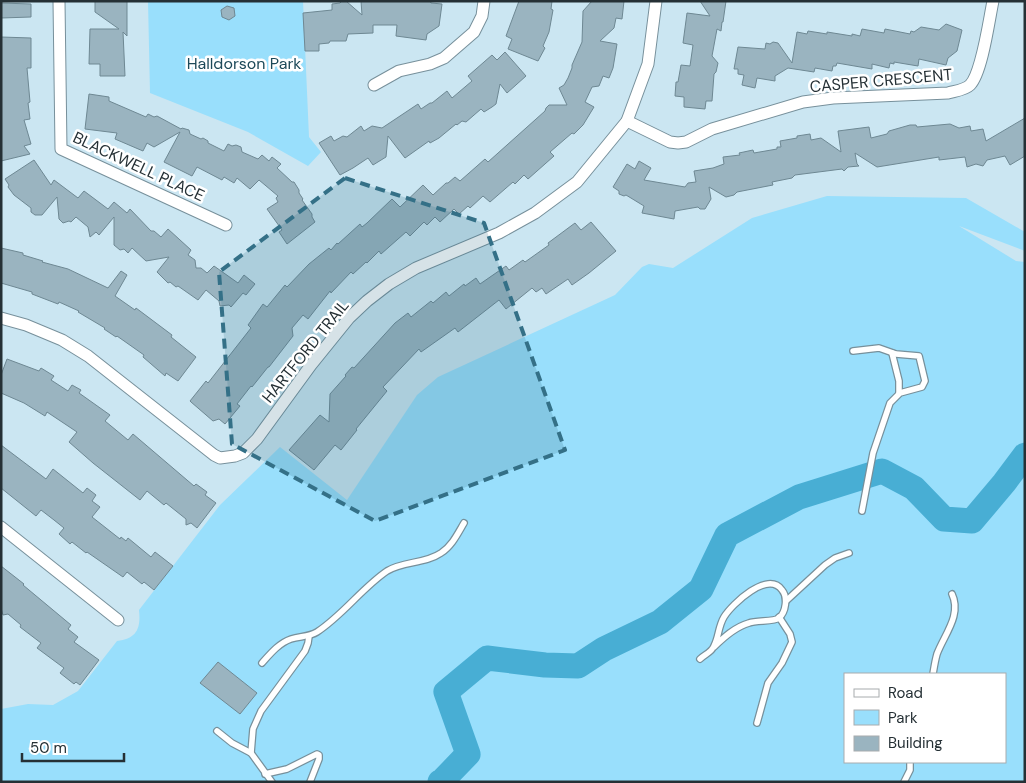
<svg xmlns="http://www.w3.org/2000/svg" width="1026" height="783" font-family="'DM Sans',sans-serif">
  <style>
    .green { fill: #99dffc; fill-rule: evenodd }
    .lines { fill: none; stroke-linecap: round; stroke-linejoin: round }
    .river { stroke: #48aed4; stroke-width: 25 }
    .building { fill: #9ab4c0; stroke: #6e8893 }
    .lane-casing { stroke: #77909b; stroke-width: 8 }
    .street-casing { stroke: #77909b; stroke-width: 13 }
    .lane { stroke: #fff; stroke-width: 5.5 }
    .street { stroke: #fff; stroke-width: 11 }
    .marked { fill: #347087; fill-opacity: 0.2; stroke: #347087; stroke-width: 4; stroke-dasharray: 10 6; stroke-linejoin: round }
    .labels { text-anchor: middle; stroke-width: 5; stroke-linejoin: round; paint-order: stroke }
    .park-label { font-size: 16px; fill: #1d4959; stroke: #fff }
    .street-label { font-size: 16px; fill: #253035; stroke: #fff }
  </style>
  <rect width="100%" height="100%" fill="#cbe6f2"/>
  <g class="green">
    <polygon points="148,1 303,1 309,137 321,152 308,166 248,132 150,93"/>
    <path d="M827,196L966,198L1025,232V251L959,226L1016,261L1025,262V782H1V709L28,704L53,705L78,691L117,641C137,639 141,628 139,610L220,505L280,447L347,500L417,395L438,377L615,295L642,267L649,264L673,268L752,218ZM845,674H1005V762H845Z"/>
  </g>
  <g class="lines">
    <polyline class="river" points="440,782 443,780 468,754 446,692 487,658 545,665 578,666 604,649 660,622 701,589 727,535 799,497 882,471 914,488 944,519 972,521 1004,483 1025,455"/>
  </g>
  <g class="building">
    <polygon points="95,1 127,1 127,36 123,32 125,76 100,76 100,64 89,64 90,29 119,29 95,12"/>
    <polygon points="342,1 346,1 362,15 361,1 430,1 431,3 442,4 439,26 427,34 426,40 396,36 397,25 373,25 373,33 348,34 346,41 330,41 329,43 319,44 319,51 305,51 303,13 332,10 332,4 340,3"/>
    <polygon points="519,1 552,1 551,9 553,10 549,32 543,46 545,48 538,61 508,49 512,39 506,36"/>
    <polygon points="592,1 624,1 622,19 616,18 614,28 600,41 617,44 613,68 609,78 603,76 599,86 592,87 585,102 594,107 583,125 574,134 572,133 550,152 554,156 528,179 524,175 515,184 513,182 490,202 483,196 470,208 468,206 459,214 454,209 440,222 435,217 427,225 424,222 410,236 406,232 381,254 379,251 367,263 366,262 353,274 351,272 331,293 330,291 308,319 303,315 292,328 293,336 269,367 268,367 252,387 251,386 237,404 240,406 225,424 219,419 213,421 191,402 190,401 206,381 208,383 251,328 248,325 263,304 267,307 285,285 287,287 309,264 329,248 331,250 337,243 338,244 360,224 362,227 367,223 392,199 400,207 423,185 433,195 446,183 448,183 455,177 460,181 485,159 488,162 545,111 546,108 549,105 567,105 559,88 564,85 568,78 572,68 572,65 582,42 583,11"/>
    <polygon points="700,1 726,1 723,22 722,22 721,31 717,29 712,56 718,63 716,72 714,74 712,101 706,101 705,109 684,107 684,97 675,96 676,82 678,82 681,65 690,66 693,45 683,43 687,13 710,16"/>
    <polygon points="1,3 31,4 31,17 1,18"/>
    <polygon points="227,6 234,8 235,16 229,20 222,17 221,10"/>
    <polygon points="946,24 962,30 957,51 948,58 946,65 919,59 918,66 894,62 894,64 890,63 889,68 872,64 872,69 837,63 836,66 833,66 832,71 815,68 814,72 788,68 775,76 775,81 757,78 755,88 742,85 744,75 738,74 738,69 734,69 738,47 765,49 766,43 770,44 773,42 778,43 792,63 797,32 807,34 808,31 827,34 827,32 852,36 852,34 860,36 862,29 884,33 885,29 910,34 911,31 914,32 921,27 939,30"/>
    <polygon points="1,37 31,38 31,68 27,68 30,102 28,103 30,119 24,120 31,144 24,146 30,154 1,161"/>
    <polygon points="505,52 526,76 507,93 500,84 496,104 492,107 484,112 481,109 466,122 462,121 457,125 456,124 439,138 430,143 429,141 405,158 388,136 386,157 373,165 368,158 353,168 340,175 319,143 331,136 334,141 343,136 347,137 361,126 364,131 372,126 382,128 418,104 421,109 430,103 432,103 447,91 452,98 472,81 468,76 492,55 497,60"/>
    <polygon points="89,94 109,97 109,101 146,117 148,114 154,117 157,116 181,129 182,128 189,130 190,134 201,139 203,138 208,141 208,143 224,151 228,144 232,146 236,145 241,147 242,152 258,159 262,155 269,161 272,157 281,164 277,168 292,182 294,182 299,190 299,193 303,199 302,200 312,214 312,217 315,222 287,244 279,232 282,230 267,209 278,202 276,198 278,196 259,180 250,189 237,178 234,183 224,177 222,180 197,167 192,176 164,162 180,132 154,147 147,143 143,151 115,139 117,133 85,129"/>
    <polygon points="1025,118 1025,156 1010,165 1005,156 987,160 983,166 976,164 967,167 965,157 939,160 939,157 877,167 855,153 857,164 859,166 848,167 844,171 842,169 795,175 792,178 772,182 773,185 737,192 734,195 726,197 709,187 711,199 705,209 700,209 698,207 675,211 674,219 642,213 644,206 626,195 624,196 619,194 619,191 613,187 627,164 635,169 639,161 651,168 644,180 685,187 688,183 696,182 694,171 713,168 724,164 723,157 740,155 739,153 753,150 754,153 777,149 777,147 781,147 780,141 797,138 797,136 810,134 811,140 821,138 841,152 838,131 869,127 871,138 887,134 889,131 910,125 916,125 917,127 950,124 959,128 970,126 971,131 983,129 986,141"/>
    <polygon points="34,160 51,185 54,180 78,198 84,191 108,209 114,202 127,213 130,209 151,231 154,231 161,237 168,229 191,250 188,255 195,260 196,268 201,268 207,273 214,266 238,283 244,275 255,284 246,295 243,293 231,307 229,305 220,306 219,301 206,290 198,300 178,286 176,287 170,282 168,283 157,272 169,257 146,261 132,248 128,253 124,249 120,250 114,245 114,217 99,235 96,232 90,237 88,227 76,217 71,222 69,221 63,223 59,219 57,197 42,215 35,215 31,212 31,208 14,195 8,187 9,185 5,179"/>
    <polygon points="591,222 616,251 589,273 572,285 568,279 546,294 542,288 536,292 532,288 506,309 499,300 458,332 455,328 421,352 419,349 383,387 387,391 356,429 357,430 341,450 335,445 314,470 289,450 320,415 329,422 330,394 346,376 345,375 352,367 354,368 395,323 408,313 411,317 431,301 433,303 446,292 449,296 464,284 465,286 476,278 480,284 506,266 509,270 523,260 525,262 549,245 548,243 575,223 581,230"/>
    <polygon points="1,248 23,253 23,255 43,261 42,262 68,269 108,288 121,271 127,275 115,296 135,310 136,308 172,335 171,337 196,357 178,381 166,373 165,376 143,357 144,355 117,336 116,337 104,329 105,328 78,312 79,311 59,302 58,304 32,294 32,292 1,283"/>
    <polygon points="7,359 39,371 41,368 54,376 51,380 68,391 72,385 81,390 79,393 110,415 105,421 128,440 133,434 194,486 196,484 207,492 205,495 216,503 197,528 191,523 186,525 186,519 166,503 164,505 147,491 140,500 93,463 69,442 77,432 47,412 45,416 24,403 1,393 1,375"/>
    <polygon points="1,445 46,479 53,469 83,493 87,488 96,495 92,501 100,507 92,517 120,539 121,537 126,541 128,538 151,557 155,552 173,566 154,590 144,582 142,584 127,572 123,577 87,552 86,553 72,542 70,544 59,534 64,528 54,520 41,510 36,516 1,488"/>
    <polygon points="1,566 24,584 23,585 71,625 68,629 78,637 74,642 99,660 80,685 76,682 74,684 60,673 64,668 37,648 41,643 20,627 21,625 8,614 3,615 1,608"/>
    <polygon points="218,662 257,693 240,714 200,683"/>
  </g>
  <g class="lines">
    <defs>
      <g id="lane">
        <polyline points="853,351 879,348 896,354 919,356 925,381 922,387 900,393 890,403 873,453 862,511"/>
        <polyline points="892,353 899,381 899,393"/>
        <polyline points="786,601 825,565 835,558 849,553"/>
        <path d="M700,659C704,655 712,652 714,646C719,637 718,627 724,617C732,604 768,570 782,590C788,597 786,612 779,618C774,622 756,620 749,623C735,627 724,637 714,647"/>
        <path d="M262,663C270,654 279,643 291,639C300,636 309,637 317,632C343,615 362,588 387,571C403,561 425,564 441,553C452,546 458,533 464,523"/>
        <path d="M933,674C934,668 935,661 937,654C944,635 962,615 952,594"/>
        <polyline points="757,723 768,683 782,663 792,642 790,634 779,617"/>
        <polyline points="217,731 232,743 251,753"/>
        <polyline points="265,774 287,769 317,754 319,755 319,759 310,782"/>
        <polyline points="272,782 251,753 253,729 261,711 305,651 308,643 309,636"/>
        <polyline points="904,782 910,770 910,762"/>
      </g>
      <g id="street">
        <polyline points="59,1 61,149 226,225"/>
        <polyline points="374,85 399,71 430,64 444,58 474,32 482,16 484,1"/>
        <path d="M627,121L670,142L678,143L686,142L712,129L803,102L833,98L948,93C955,91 965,90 970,85C982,73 989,20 993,1"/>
        <polyline points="1,318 26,325 62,340 88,356 214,455 220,458 235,456 243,453 257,439 311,365 349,318 367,301 389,284 416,268 499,233 535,213 577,182 627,121 648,64 656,1"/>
        <polyline points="1,527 118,620"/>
      </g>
    </defs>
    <use href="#lane" class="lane-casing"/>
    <use href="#street" class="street-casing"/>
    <use href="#lane" class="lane"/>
    <use href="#street" class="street"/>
  </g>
  <path class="marked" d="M345,178L484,223L565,450L375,521L232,444L219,272Z"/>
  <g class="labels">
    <g class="park-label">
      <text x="244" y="69">Halldorson Park</text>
    </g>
    <g class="street-label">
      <text transform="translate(881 80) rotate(-5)" y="6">CASPER CRESCENT</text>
      <text transform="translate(139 166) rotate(25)" y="6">BLACKWELL PLACE</text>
      <text transform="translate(305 351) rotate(-51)" y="6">HARTFORD TRAIL</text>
    </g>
  </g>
  <rect width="1026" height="783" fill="none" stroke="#253035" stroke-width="5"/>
  <rect x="844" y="673" width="162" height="90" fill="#ffffff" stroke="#a8acae"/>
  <rect x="854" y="689" width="25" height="8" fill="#ffffff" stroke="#a8acae"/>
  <text x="888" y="698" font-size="15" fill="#253035">Road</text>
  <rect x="854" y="710" width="25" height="15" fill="#99dffc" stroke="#a8acae"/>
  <text x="888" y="723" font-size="15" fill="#253035">Park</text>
  <rect x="854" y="736" width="25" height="15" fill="#9ab4c0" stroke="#a8acae"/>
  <text x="888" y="748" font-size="15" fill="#253035">Building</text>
  <path d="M22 753v8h102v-8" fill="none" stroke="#253035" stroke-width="2.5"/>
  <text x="30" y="753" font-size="15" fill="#253035" stroke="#ffffff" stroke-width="4" paint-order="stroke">50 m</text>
</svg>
